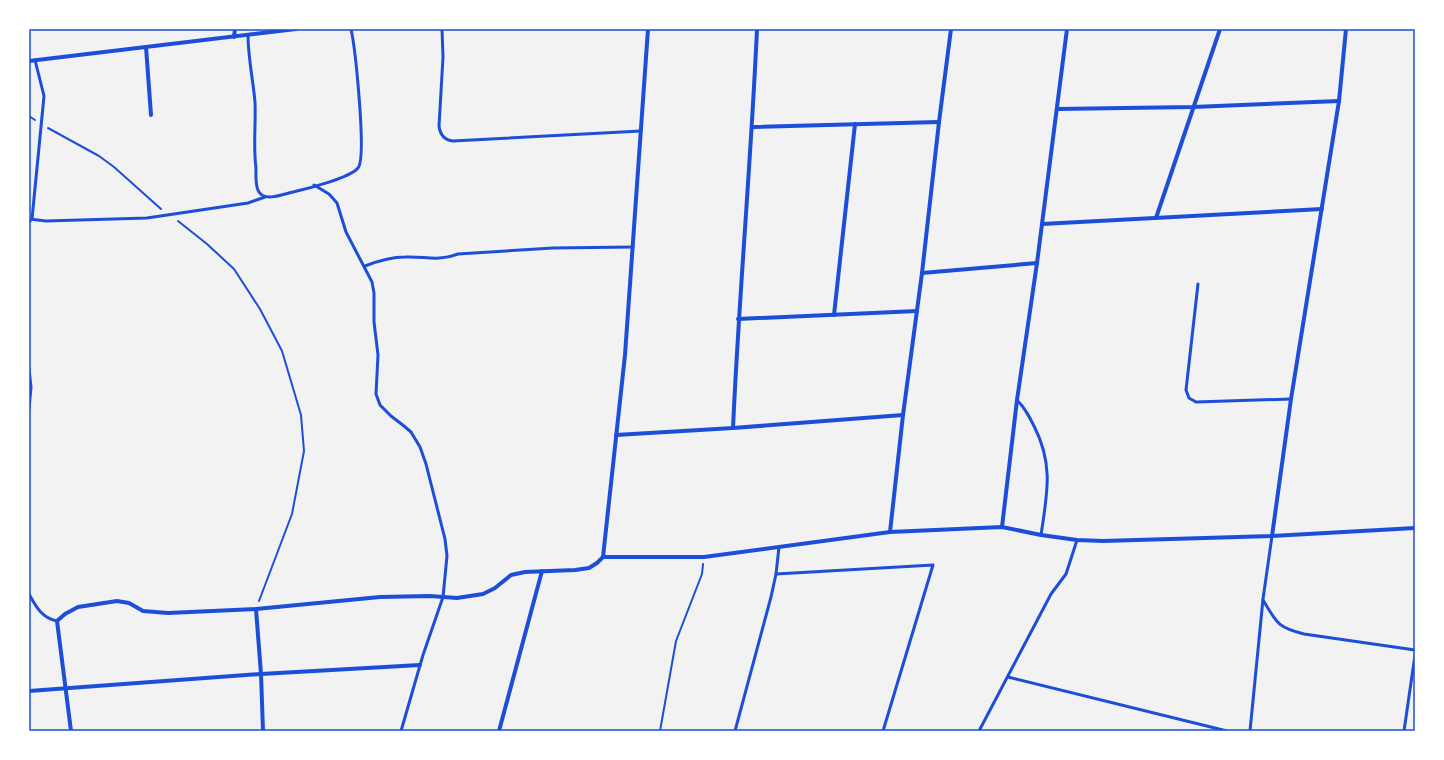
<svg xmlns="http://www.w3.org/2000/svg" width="1444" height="760" font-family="'Archivo Narrow',sans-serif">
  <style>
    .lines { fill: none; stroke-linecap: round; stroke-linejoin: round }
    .path { stroke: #1d4ed8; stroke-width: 2 }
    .service { stroke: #1d4ed8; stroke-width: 3 }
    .minor { stroke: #1d4ed8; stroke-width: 4 }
    .neatline { fill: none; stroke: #1d4ed8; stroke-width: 1.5 }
  </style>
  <rect width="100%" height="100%" fill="#f2f2f2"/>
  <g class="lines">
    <g class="path">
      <polyline points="29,116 35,120"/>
      <polyline points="48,128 99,156 114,167 161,209"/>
      <polyline points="178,221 207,244 234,269 260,309 282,351 301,415 304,451 292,514 259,601"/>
      <polyline points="660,731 676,641 702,574 703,564"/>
    </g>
    <g class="service">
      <path d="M442,29L443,57L439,126C440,134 444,140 453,141L641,131"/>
      <path d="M248,35C248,58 253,79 255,102C256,124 253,146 256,168C256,175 255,187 259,192C265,202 284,194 293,192C306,189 350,178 358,168C367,157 355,47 351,29"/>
      <polyline points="314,185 329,194 337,203 346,232 372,282 374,293 374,322 378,355 376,394 380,405 391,416 404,426 411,432 420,447 426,464 445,539 447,556 443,597 423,655 401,731"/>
      <polyline points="29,219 46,221 147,218 248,203 265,197"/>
      <polyline points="29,222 32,219 44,96 35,60"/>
      <path d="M365,266C378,261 390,257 405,257C425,256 437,262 458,254L553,248L633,247"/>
      <polyline points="1198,284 1186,390 1189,398 1196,402 1291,399"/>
      <polyline points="29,369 31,387 29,409"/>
      <path d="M1017,400C1025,408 1029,416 1034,426C1054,465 1047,494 1041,535"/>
      <polyline points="776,574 933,565 883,731"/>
      <path d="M29,594C36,607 42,618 57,621"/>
      <path d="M1263,600C1277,623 1277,627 1304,634L1415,650"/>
      <polyline points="1008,677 1227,731"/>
      <polyline points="735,731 771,597 776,574 779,547"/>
      <polyline points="979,731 1051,594 1066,574 1077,540"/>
      <polyline points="1250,731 1263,599 1272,536"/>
      <polyline points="1404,731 1415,655"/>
    </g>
    <g class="minor">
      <polyline points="234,37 235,29"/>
      <polyline points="146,47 151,115"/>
      <polyline points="29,61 296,29"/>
      <polyline points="1057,109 1193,107 1339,101"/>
      <polyline points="753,127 939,122"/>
      <polyline points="1156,218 1220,29"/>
      <polyline points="1042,224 1322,209"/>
      <polyline points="922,273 1037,263"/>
      <polyline points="834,315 855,124"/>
      <polyline points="738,319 917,311"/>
      <path d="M733,428C739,295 751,162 757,29"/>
      <polyline points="616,435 733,428 903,415"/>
      <polyline points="1002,527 1017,400 1037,263 1067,29"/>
      <polyline points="890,532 903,415 922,273 939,122 951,29"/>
      <polyline points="1272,536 1291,399 1339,101 1346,29"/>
      <polyline points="603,557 625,355 648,29"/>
      <polyline points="256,609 261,674 263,731"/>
      <polyline points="29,691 261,674 420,665"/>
      <polyline points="71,731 57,621 65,614 78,607 117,601 129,603 143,611 168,613 256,609 380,597 430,596 457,598 483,594 495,588 511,575 525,572 575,570 589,568 597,563 603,557 704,557 890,532 1002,527 1041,535 1077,540 1103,541 1272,536 1415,528"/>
      <polyline points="499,731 542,571"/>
    </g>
  </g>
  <rect width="1444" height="760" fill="none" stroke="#ffffff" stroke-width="60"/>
  <rect x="30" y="30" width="1384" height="700" class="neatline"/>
</svg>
